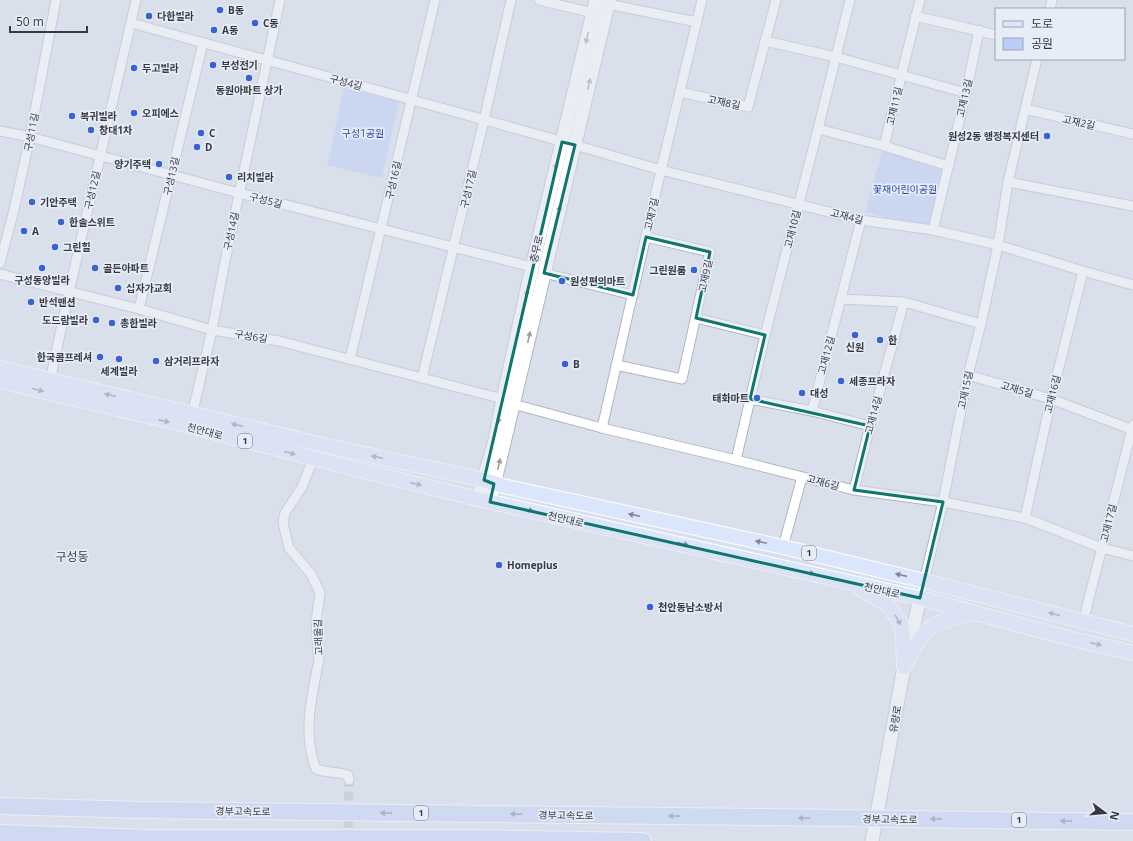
<svg xmlns="http://www.w3.org/2000/svg" width="1133" height="841" font-family="'Open Sans','Noto Sans KR',sans-serif">
  <style>
    .green { fill: #bacdf7 }
    .lines { fill: none; stroke-linecap: round; stroke-linejoin: round }
    .street-tunnel { stroke: #b9bec9; stroke-width: 9; stroke-dasharray: 9 4.5; stroke-linecap: butt }
    .street-casing { stroke: #b1b6c2; stroke-width: 11 }
    .secondary-casing { stroke: #b1b6c2; stroke-width: 15 }
    .primary-casing { stroke: #fff; stroke-width: 16 }
    .highway-casing { stroke: #fff; stroke-width: 18 }
    .street { stroke: #fff; stroke-width: 9 }
    .secondary { stroke: #fff; stroke-width: 13 }
    .primary { stroke: #dbe6fd; stroke-width: 14 }
    .highway { stroke: #c3d5fb; stroke-width: 16 }
    .highway-bridge-casing { stroke: #fff; stroke-width: 18; stroke-linecap: butt }
    .highway-bridge { stroke: #c3d5fb; stroke-width: 16 }
    .oneway { fill: #9c9c9f }
    .oneway2 { fill: #818794 }
    .oneway3 { fill: #778094 }
    .marked { fill: none; stroke: #0f766e; stroke-width: 3; stroke-linejoin: round }
    .poi-dot { fill: #3962d2; stroke: #e6ecf8; stroke-width: 1.5 }
    .labels { text-anchor: middle; stroke-width: 3.5; stroke-linejoin: round; paint-order: stroke }
    .shield { fill: #e6ecf8; stroke: #6c6f76; stroke-width: 1 }
    .shield-label { font-size: 9px; font-weight: bold; fill: #383a3f }
    .poi-label { font-size: 10px; font-weight: bold; fill: #383a3f; stroke: #e6ecf8; text-anchor: start }
    .street-label { font-size: 10px; fill: #383a3f; stroke: #e6ecf8 }
    .park-label { font-size: 10px; fill: #284aaa; stroke: #e6ecf8 }
    .quarter-label { font-size: 12px; fill: #383a3f; stroke: #e6ecf8 }
  </style>
  <rect width="100%" height="100%" fill="#d9dfeb"/>
  <g class="green">
    <polygon points="344,88 399,101 382,178 327,165"/>
    <polygon points="883,149 939,166 943,170 929,223 922,228 865,212"/>
  </g>
  <g class="lines">
    <polyline class="street-tunnel" points="348,841 349,780"/>
    <defs>
      <g id="street">
        <polyline points="539,0 593,13"/>
        <polyline points="608,4 697,22"/>
        <polyline points="1050,9 1052,0"/>
        <polyline points="915,16 996,35"/>
        <polyline points="131,23 340,80 575,145 661,170 861,220 933,230 998,245 1083,271 1133,285"/>
        <polyline points="765,41 836,57 966,93"/>
        <polyline points="680,92 748,107 776,0"/>
        <polyline points="1025,109 1133,134"/>
        <polyline points="818,129 884,146 949,166"/>
        <polyline points="0,131 30,137 239,193 532,267"/>
        <polyline points="884,146 920,0"/>
        <polyline points="1008,182 1133,206"/>
        <polyline points="933,230 966,93 979,30"/>
        <polyline points="0,263 14,210 30,137 56,0"/>
        <polyline points="544,273 633,295"/>
        <polyline points="0,274 139,309 212,330 279,341 503,399"/>
        <polyline points="841,299 904,302 981,324"/>
        <polyline points="139,309 203,43"/>
        <polyline points="696,318 765,335"/>
        <polyline points="350,359 435,0"/>
        <polyline points="616,365 682,379 710,252 646,237"/>
        <polyline points="968,375 1051,399 1133,430"/>
        <polyline points="422,378 484,120 511,0"/>
        <polyline points="50,381 69,292 136,0"/>
        <polyline points="750,399 812,411 870,426"/>
        <polyline points="513,404 602,428 736,460 854,490 943,502 1025,518 1102,548 1133,556"/>
        <polyline points="812,411 861,220"/>
        <polyline points="192,415 212,330 225,261 280,0"/>
        <polyline points="602,428 661,170 702,0"/>
        <path d="M313,459L302,487L285,513L283,523L289,548L311,574L320,593L316,621L318,652L319,659C312,696 302,732 316,769C327,773 338,772 348,775L349,780"/>
        <polyline points="736,460 765,335 818,129 850,0"/>
        <polyline points="854,490 870,426 904,302"/>
        <polyline points="1025,518 1051,399 1083,271"/>
        <polyline points="783,547 802,477"/>
        <polyline points="920,598 943,502 968,375 981,324 998,245 1008,182 1037,59"/>
        <polyline points="1083,622 1133,425"/>
      </g>
      <g id="secondary">
        <polyline points="478,499 495,440 503,399 532,267 596,0"/>
        <polyline points="490,502 609,0"/>
        <polyline points="872,841 904,667 920,598"/>
      </g>
      <g id="primary">
        <polyline points="0,368 323,445 484,480 503,486 783,547 924,581 1133,634"/>
        <polyline points="0,381 181,424 367,472 478,499 920,598 1076,640 1133,653"/>
        <polyline points="860,589 887,604 901,623 903,638 904,667"/>
        <path d="M904,666C910,656 920,636 928,629C941,620 957,617 972,614"/>
      </g>
      <g id="highway">
        <polyline points="0,806 142,810 843,818"/>
        <polyline points="904,819 1133,822"/>
        <polyline points="0,833 149,838 466,838 643,841"/>
      </g>
    </defs>
    <use href="#street" class="street-casing"/>
    <use href="#secondary" class="secondary-casing"/>
    <use href="#primary" class="primary-casing"/>
    <use href="#highway" class="highway-casing"/>
    <use href="#street" class="street"/>
    <use href="#secondary" class="secondary"/>
    <use href="#primary" class="primary"/>
    <use href="#highway" class="highway"/>
    <defs>
      <polyline id="highway-bridge" points="843,818 904,819"/>
    </defs>
    <use href="#highway-bridge" class="highway-bridge-casing"/>
    <use href="#highway-bridge" class="highway-bridge"/>
  </g>
  <defs><path id="oneway-solid" d="M-6-.8H1V-3.2L6.5 0L1 3.2V.8H-6Z"/></defs>
  <g class="oneway">
    <use href="#oneway-solid" transform="translate(587 38) rotate(104)"/>
    <use href="#oneway-solid" transform="translate(589 84) rotate(-77)"/>
    <use href="#oneway-solid" transform="translate(556 164) rotate(103)"/>
    <use href="#oneway-solid" transform="translate(559 211) rotate(-77)"/>
    <use href="#oneway-solid" transform="translate(527 291) rotate(103)"/>
    <use href="#oneway-solid" transform="translate(529 337) rotate(-77)"/>
    <use href="#oneway-solid" transform="translate(499 418) rotate(101)"/>
    <use href="#oneway-solid" transform="translate(499 464) rotate(-77)"/>
  </g>
  <g class="oneway2">
    <use href="#oneway-solid" transform="translate(38 390) rotate(14)"/>
    <use href="#oneway-solid" transform="translate(110 395) rotate(-167)"/>
    <use href="#oneway-solid" transform="translate(164 421) rotate(13)"/>
    <use href="#oneway-solid" transform="translate(237 425) rotate(-167)"/>
    <use href="#oneway-solid" transform="translate(290 453) rotate(15)"/>
    <use href="#oneway-solid" transform="translate(377 457) rotate(-168)"/>
    <use href="#oneway-solid" transform="translate(416 484) rotate(13)"/>
    <use href="#oneway-solid" transform="translate(528 510) rotate(13)"/>
    <use href="#oneway-solid" transform="translate(634 515) rotate(-168)"/>
    <use href="#oneway-solid" transform="translate(761 542) rotate(-168)"/>
    <use href="#oneway-solid" transform="translate(683 544) rotate(13)"/>
    <use href="#oneway-solid" transform="translate(809 573) rotate(13)"/>
    <use href="#oneway-solid" transform="translate(901 575) rotate(-167)"/>
    <use href="#oneway-solid" transform="translate(1054 614) rotate(-165)"/>
    <use href="#oneway-solid" transform="translate(898 620) rotate(59)"/>
    <use href="#oneway-solid" transform="translate(1096 644) rotate(13)"/>
  </g>
  <g class="oneway3">
    <use href="#oneway-solid" transform="translate(386 813) rotate(-179)"/>
    <use href="#oneway-solid" transform="translate(516 814) rotate(-179)"/>
    <use href="#oneway-solid" transform="translate(674 816) rotate(-179)"/>
    <use href="#oneway-solid" transform="translate(804 818) rotate(-179)"/>
    <use href="#oneway-solid" transform="translate(936 819) rotate(-179)"/>
    <use href="#oneway-solid" transform="translate(1066 821) rotate(-179)"/>
  </g>
  <path d="M0 0H1133V841H0ZM562,142L575,145L544,273L633,295L646,237L710,252L696,318L765,335L750,399L870,426L854,490L943,502L920,598L490,502L494,484L484,480Z" fill="#d9dfeb" fill-opacity=".55" fill-rule="evenodd"/>
  <path class="marked" d="M562,142L575,145L544,273L633,295L646,237L710,252L696,318L765,335L750,399L870,426L854,490L943,502L920,598L490,502L494,484L484,480Z"/>
  <g class="poi-dot">
    <circle cx="220" cy="10" r="4"/>
    <circle cx="149" cy="16" r="4"/>
    <circle cx="255" cy="23" r="4"/>
    <circle cx="214" cy="30" r="4"/>
    <circle cx="213" cy="65" r="4"/>
    <circle cx="134" cy="68" r="4"/>
    <circle cx="249" cy="78" r="4"/>
    <circle cx="134" cy="113" r="4"/>
    <circle cx="72" cy="116" r="4"/>
    <circle cx="91" cy="130" r="4"/>
    <circle cx="201" cy="133" r="4"/>
    <circle cx="1047" cy="136" r="4"/>
    <circle cx="197" cy="147" r="4"/>
    <circle cx="159" cy="164" r="4"/>
    <circle cx="229" cy="177" r="4"/>
    <circle cx="32" cy="202" r="4"/>
    <circle cx="61" cy="222" r="4"/>
    <circle cx="24" cy="231" r="4"/>
    <circle cx="55" cy="247" r="4"/>
    <circle cx="42" cy="268" r="4"/>
    <circle cx="95" cy="268" r="4"/>
    <circle cx="694" cy="270" r="4"/>
    <circle cx="562" cy="281" r="4"/>
    <circle cx="118" cy="288" r="4"/>
    <circle cx="31" cy="302" r="4"/>
    <circle cx="96" cy="320" r="4"/>
    <circle cx="112" cy="323" r="4"/>
    <circle cx="855" cy="335" r="4"/>
    <circle cx="880" cy="340" r="4"/>
    <circle cx="100" cy="357" r="4"/>
    <circle cx="119" cy="359" r="4"/>
    <circle cx="156" cy="361" r="4"/>
    <circle cx="565" cy="364" r="4"/>
    <circle cx="841" cy="381" r="4"/>
    <circle cx="802" cy="393" r="4"/>
    <circle cx="757" cy="398" r="4"/>
    <circle cx="499" cy="565" r="4"/>
    <circle cx="650" cy="607" r="4"/>
  </g>
  <g class="labels">
    <g class="shield">
      <rect x="238" y="434" width="14" height="14" rx="3"/>
      <rect x="802" y="546" width="14" height="14" rx="3"/>
      <rect x="414" y="806" width="14" height="14" rx="3"/>
      <rect x="1012" y="813" width="14" height="14" rx="3"/>
    </g>
    <g class="shield-label">
      <text x="245" y="444">1</text>
      <text x="809" y="556">1</text>
      <text x="421" y="816">1</text>
      <text x="1019" y="823">1</text>
    </g>
    <g class="poi-label">
      <text x="228" y="14">B동</text>
      <text x="157" y="20">다한빌라</text>
      <text x="263" y="27">C동</text>
      <text x="222" y="34">A동</text>
      <text x="221" y="69">부성전기</text>
      <text x="142" y="72">두고빌라</text>
      <text x="249" y="94" text-anchor="middle">동원아파트 상가</text>
      <text x="142" y="117">오피에스</text>
      <text x="80" y="120">복귀빌라</text>
      <text x="99" y="134">창대1차</text>
      <text x="209" y="137">C</text>
      <text x="1039" y="140" text-anchor="end">원성2동 행정복지센터</text>
      <text x="205" y="151">D</text>
      <text x="151" y="168" text-anchor="end">양기주택</text>
      <text x="237" y="181">리치빌라</text>
      <text x="40" y="206">기안주택</text>
      <text x="69" y="226">한솔스위트</text>
      <text x="32" y="235">A</text>
      <text x="63" y="251">그린힐</text>
      <text x="103" y="272">골든아파트</text>
      <text x="686" y="274" text-anchor="end">그린원룸</text>
      <text x="42" y="284" text-anchor="middle">구성동앙빌라</text>
      <text x="570" y="285">원성편의마트</text>
      <text x="126" y="292">십자가교회</text>
      <text x="39" y="306">반석맨션</text>
      <text x="88" y="324" text-anchor="end">도드람빌라</text>
      <text x="120" y="327">총한빌라</text>
      <text x="888" y="344">한</text>
      <text x="855" y="351" text-anchor="middle">신원</text>
      <text x="92" y="361" text-anchor="end">한국콤프레셔</text>
      <text x="164" y="365">삼거리프라자</text>
      <text x="573" y="368">B</text>
      <text x="119" y="375" text-anchor="middle">세계빌라</text>
      <text x="849" y="385">세종프라자</text>
      <text x="810" y="397">대성</text>
      <text x="749" y="402" text-anchor="end">태화마트</text>
      <text x="507" y="569">Homeplus</text>
      <text x="658" y="611">천안동남소방서</text>
    </g>
    <g class="street-label">
      <text transform="translate(346 82) rotate(15)" y="4">구성4길</text>
      <text transform="translate(964 98) rotate(-77)" y="4">고재13길</text>
      <text transform="translate(724 102) rotate(12)" y="4">고재8길</text>
      <text transform="translate(894 106) rotate(-77)" y="4">고재11길</text>
      <text transform="translate(1079 122) rotate(13)" y="4">고재2길</text>
      <text transform="translate(31 132) rotate(-79)" y="4">구성11길</text>
      <text transform="translate(171 176) rotate(-77)" y="4">구성13길</text>
      <text transform="translate(393 180) rotate(-77)" y="4">구성16길</text>
      <text transform="translate(468 189) rotate(-77)" y="4">구성17길</text>
      <text transform="translate(92 190) rotate(-77)" y="4">구성12길</text>
      <text transform="translate(266 200) rotate(14)" y="4">구성5길</text>
      <text transform="translate(651 214) rotate(-77)" y="4">고재7길</text>
      <text transform="translate(847 216) rotate(14)" y="4">고재4길</text>
      <text transform="translate(792 229) rotate(-76)" y="4">고재10길</text>
      <text transform="translate(231 231) rotate(-78)" y="4">구성14길</text>
      <text transform="translate(536 249) rotate(-77)" y="4">충무로</text>
      <text transform="translate(705 276) rotate(-78)" y="4">고재9길</text>
      <text transform="translate(251 336) rotate(10)" y="4">구성6길</text>
      <text transform="translate(826 355) rotate(-75)" y="4">고재12길</text>
      <text transform="translate(1017 389) rotate(16)" y="4">고재5길</text>
      <text transform="translate(965 390) rotate(-78)" y="4">고재15길</text>
      <text transform="translate(1052 394) rotate(-76)" y="4">고재16길</text>
      <text transform="translate(873 415) rotate(-75)" y="4">고재14길</text>
      <text transform="translate(205 431) rotate(15)" y="4">천안대로</text>
      <text transform="translate(823 482) rotate(15)" y="4">고재6길</text>
      <text transform="translate(566 519) rotate(13)" y="4">천안대로</text>
      <text transform="translate(1108 523) rotate(-76)" y="4">고재17길</text>
      <text transform="translate(882 590) rotate(13)" y="4">천안대로</text>
      <text transform="translate(318 637) rotate(-92)" y="4">고래울길</text>
      <text transform="translate(895 719) rotate(-80)" y="4">유량로</text>
      <text transform="translate(243 811) rotate(1)" y="4">경부고속도로</text>
      <text transform="translate(566 815) rotate(1)" y="4">경부고속도로</text>
      <text transform="translate(890 819) rotate(1)" y="4">경부고속도로</text>
    </g>
    <g class="park-label">
      <text x="363" y="137">구성1공원</text>
      <text x="905" y="193">꽃재어린이공원</text>
    </g>
    <g class="quarter-label">
      <text x="72" y="561">구성동</text>
    </g>
  </g>
  <rect x="995" y="8" width="130" height="52" fill="#e6ecf8" stroke="#a0a5ae"/>
  <rect x="1003" y="21" width="20" height="6" fill="#dbe6fd" stroke="#a0a5ae"/>
  <text x="1031" y="28" font-size="12" fill="#383a3f">도로</text>
  <rect x="1003" y="38" width="20" height="12" fill="#bacdf7" stroke="#a0a5ae"/>
  <text x="1031" y="48" font-size="12" fill="#383a3f">공원</text>
  <g transform="translate(1105 813) rotate(106)" stroke="#e6ecf8" stroke-width="3" paint-order="stroke">
  <path d="M0-3L7 15L0 10L-7 15Z" fill="#383a3f"/>
  <text y="-6" font-size="11" font-weight="bold" text-anchor="middle" fill="#383a3f">N</text>
  </g>
  <path d="M10 26v6h77v-6" fill="none" stroke="#383a3f" stroke-width="2"/>
  <text x="16" y="26" font-size="12" fill="#383a3f" stroke="#e6ecf8" stroke-width="3" paint-order="stroke">50 m</text>
</svg>
